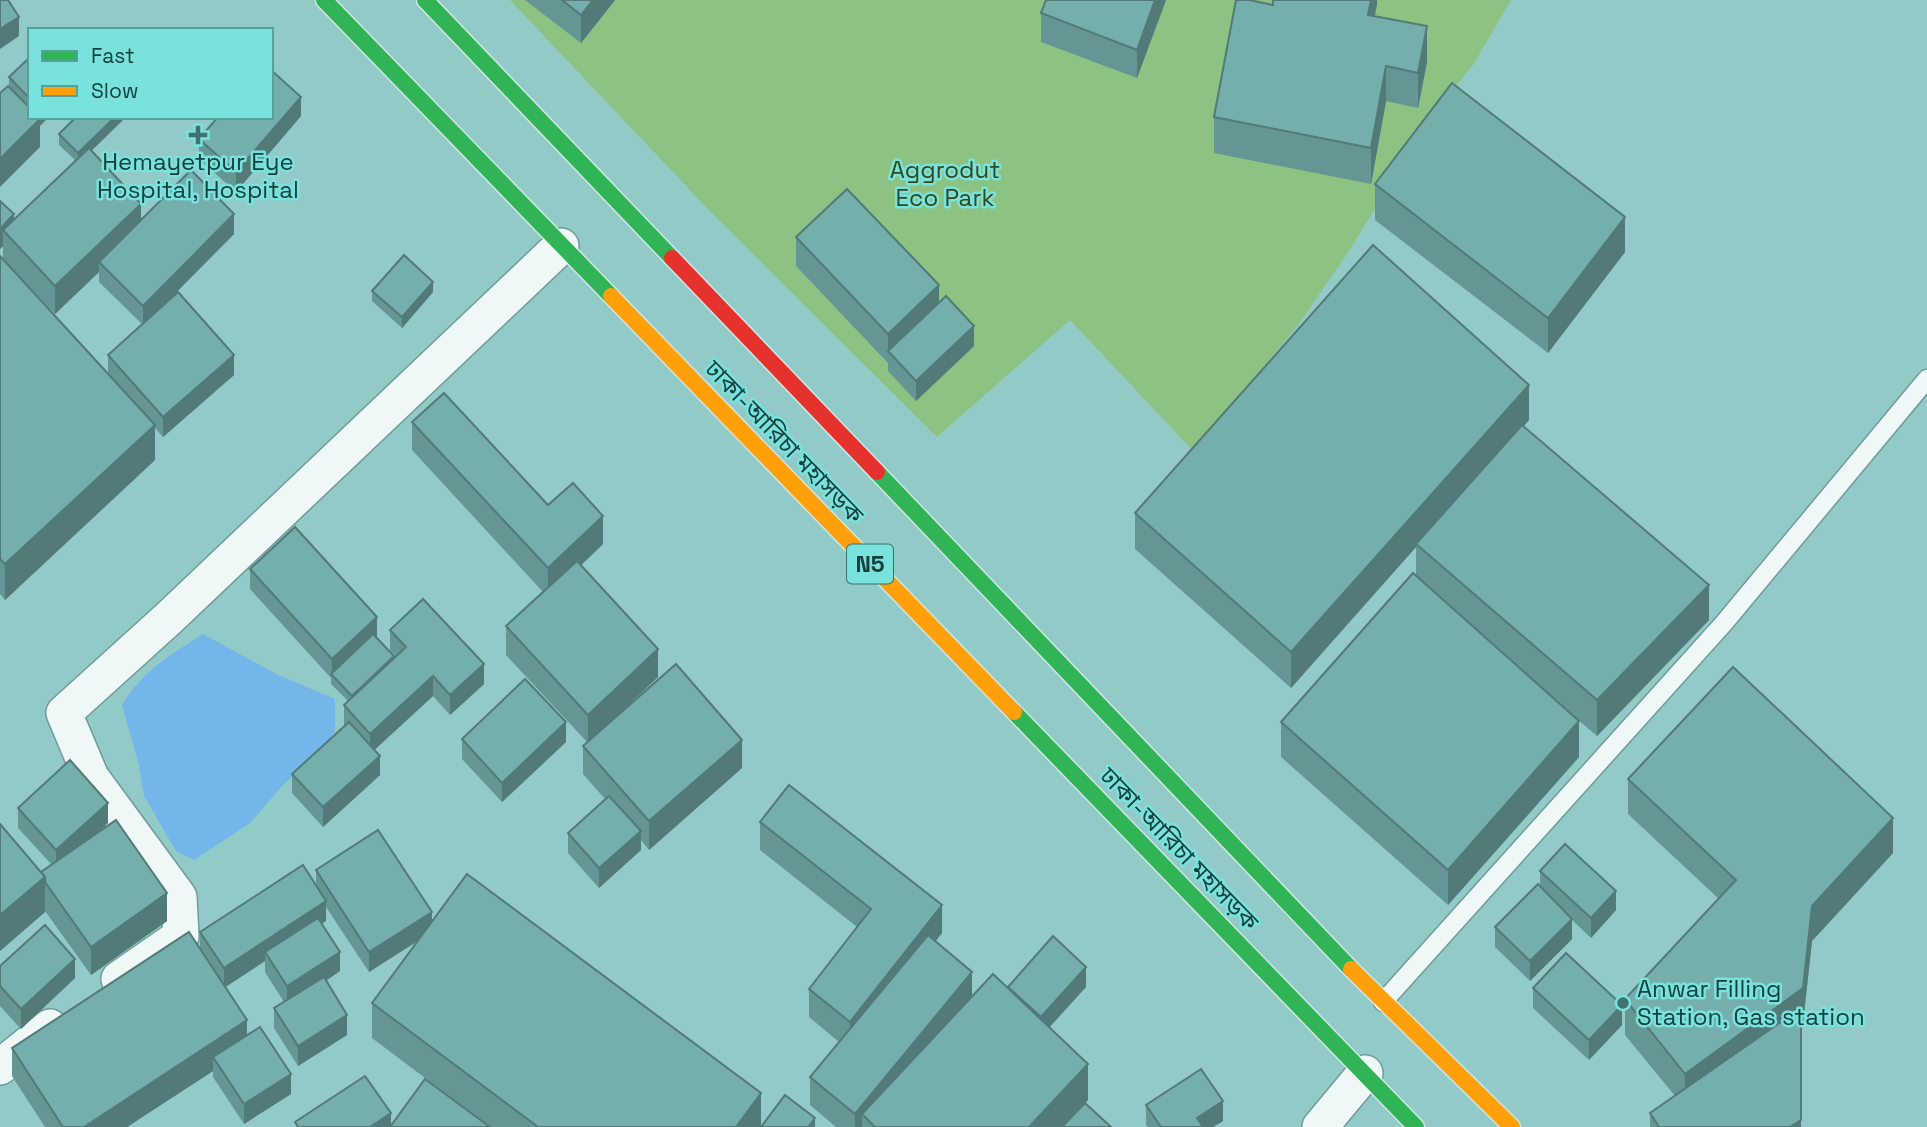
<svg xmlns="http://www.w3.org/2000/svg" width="1927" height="1127" font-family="'Space Grotesk','Noto Sans Bengali',sans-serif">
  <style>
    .green { fill: #8cc282 }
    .water { fill: #73b6e9 }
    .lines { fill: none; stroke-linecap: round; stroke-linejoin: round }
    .lane-casing { stroke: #6e9c9a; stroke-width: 21 }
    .street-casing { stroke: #6e9c9a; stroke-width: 38 }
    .fast-casing { stroke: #cee7e6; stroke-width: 19 }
    .slow-casing { stroke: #cee7e6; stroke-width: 19 }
    .jam-casing { stroke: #cee7e6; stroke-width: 19 }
    .lane { stroke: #eff7f7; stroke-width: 18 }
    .street { stroke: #eff7f7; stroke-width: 35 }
    .fast { stroke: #30b455; stroke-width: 16 }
    .slow { stroke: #ff9f0a; stroke-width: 16 }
    .jam { stroke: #e5322d; stroke-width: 16 }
    .wall { fill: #649694 }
    .shaded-wall { fill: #517a78 }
    .building { fill: #74afac; stroke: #517a78; stroke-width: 2 }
    .poi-dot { fill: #41726f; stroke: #7ae2dc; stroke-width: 2.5 }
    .labels { text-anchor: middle; stroke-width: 5; stroke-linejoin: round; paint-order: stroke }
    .shield { fill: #7ae2dc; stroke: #33726e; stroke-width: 2 }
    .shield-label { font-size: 23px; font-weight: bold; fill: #15423f }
    .poi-label { font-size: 24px; fill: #15423f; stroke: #7ae2dc }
    .park-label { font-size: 24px; fill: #314819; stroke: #7ae2dc }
    .street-label { font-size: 24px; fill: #15423f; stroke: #7ae2dc }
  </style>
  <rect width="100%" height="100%" fill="#92cac7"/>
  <polygon class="green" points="510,0 1511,0 1473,65 1435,111 1349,251 1298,325 1237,399 1198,456 1070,320 937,437 706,207"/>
  <path class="water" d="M203,634L278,675L335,699V731L324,748L283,785L250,823L194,860L176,851L144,796L139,765L122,705C141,672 171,654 203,634Z"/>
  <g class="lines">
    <defs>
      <polyline id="lane" points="1383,1002 1724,623 1927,379"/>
      <g id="street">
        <polyline points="119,979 181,936 179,897 91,777 64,713 169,618 561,246"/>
        <polyline points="0,1067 50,1027"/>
        <polyline points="1320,1127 1365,1073"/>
      </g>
      <g id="fast">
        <polyline points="324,0 611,296"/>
        <polyline points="425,0 672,258"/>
        <polyline points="877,472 1351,969"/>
        <polyline points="1014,712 1416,1127"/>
      </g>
      <g id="slow">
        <polyline points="611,296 1014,712"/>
        <polyline points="1351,969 1512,1127"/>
      </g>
      <polyline id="jam" points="672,258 877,472"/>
    </defs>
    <use href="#lane" class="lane-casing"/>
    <use href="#street" class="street-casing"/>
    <use href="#fast" class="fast-casing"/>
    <use href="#slow" class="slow-casing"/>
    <use href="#jam" class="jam-casing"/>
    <use href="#lane" class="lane"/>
    <use href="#street" class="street"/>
    <use href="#fast" class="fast"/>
    <use href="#slow" class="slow"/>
    <use href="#jam" class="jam"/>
  </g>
  <g class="wall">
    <polygon points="525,0 615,0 581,43"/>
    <polygon points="1166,0 1137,78 1041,42 1041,13"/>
    <polygon points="1377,0 1375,16 1427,62 1418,108 1386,101 1371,184 1214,153 1214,117 1273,5"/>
    <polygon points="30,57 30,117 40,126 40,147 9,88 9,77"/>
    <polygon points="301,116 236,192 199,159 199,139"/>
    <polygon points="126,117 91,151 141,220 234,234 162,306 234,375 163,437 155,428 155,460 5,600 0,594 0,256 108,373 108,355 142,324 99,282 99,272 55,314 3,259 3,246 0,249 0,201 14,220 76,161 59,145 59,134"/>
    <polygon points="1375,184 1625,252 1548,353 1375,220"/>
    <polygon points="796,237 939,303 974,346 916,401 888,371 888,363 796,266"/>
    <polygon points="372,291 433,292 402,328 372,301"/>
    <polygon points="1529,420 1524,426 1709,620 1597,736 1550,696 1579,757 1448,905 1281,757 1281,722 1416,576 1416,547 1291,688 1135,549 1135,513"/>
    <polygon points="412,422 603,544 581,565 658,677 623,710 742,768 649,850 641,840 641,850 599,888 568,853 568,833 605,799 583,774 583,746 587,742 506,655 506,626 543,592 412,450"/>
    <polygon points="250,569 377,637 394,658 396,656 390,650 390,630 484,684 450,715 433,696 374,750 380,775 323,827 292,793 292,774 344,726 344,705 348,701 331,684 331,678 250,589"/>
    <polygon points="462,739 566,742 502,802 462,759"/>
    <polygon points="1628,779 1893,853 1812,941 1803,1023 1801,1025 1801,1127 1650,1127 1650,1113 1675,1096 1625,1035 1625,999 1719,899 1628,814"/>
    <polygon points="18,808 108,823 96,834 167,921 91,975 45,911 45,912 0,951 0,824 41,872 52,865 18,828"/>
    <polygon points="760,822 942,933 935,941 972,997 1008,988 1008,987 1086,987 1049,1028 1088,1100 1062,1127 836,1127 810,1105 810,1077 839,1042 809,1017 809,989 857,927 760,850"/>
    <polygon points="316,870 432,922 761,1127 815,1127 490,1127 372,1038 372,1003 418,940 369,972 326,907 326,921 322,924 340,971 326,981 347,1035 298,1066 274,1028 274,1008 284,1002 265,972 265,961 225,987 247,1035 291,1094 244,1124 213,1077 213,1071 127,1127 45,1127 12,1076 12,1048 200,949 200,932 316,884"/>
    <polygon points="1540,871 1616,910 1591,938 1572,920 1572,939 1530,981 1495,947 1495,927 1540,887"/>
    <polygon points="0,966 75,978 21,1029 0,1006"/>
    <polygon points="1533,988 1622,1025 1589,1060 1533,1008"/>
    <polygon points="1146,1105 1223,1121 1213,1127 1148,1127 1146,1125"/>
  </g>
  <g class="shaded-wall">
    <polygon points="593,0 615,0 581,43 581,15"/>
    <polygon points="1155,0 1166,0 1137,78 1137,50"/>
    <polygon points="1371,0 1377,0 1377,4 1368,50 1368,15"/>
    <polygon points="19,17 19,36 0,49 0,29"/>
    <polygon points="1427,26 1427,62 1418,108 1418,73"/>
    <polygon points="1386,66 1386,101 1371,184 1371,148"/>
    <polygon points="301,97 301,116 236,192 236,172"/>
    <polygon points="38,117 49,117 40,126 40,147 0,187 0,159"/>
    <polygon points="115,117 126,117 78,164 78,153"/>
    <polygon points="141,204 141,232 99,262 99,272 55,314 55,286"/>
    <polygon points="14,214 14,233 3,230 3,246 0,249 0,229"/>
    <polygon points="234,214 234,234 143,326 143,306"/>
    <polygon points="1625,217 1625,252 1548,353 1548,318"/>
    <polygon points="433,282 433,292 402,328 402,317"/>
    <polygon points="939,285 939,313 888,351 888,363 888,334"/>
    <polygon points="974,326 974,346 916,401 916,381"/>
    <polygon points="234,355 234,375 163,437 163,417"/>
    <polygon points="1529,385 1529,420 1418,546 1416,544 1416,547 1291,688 1291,652"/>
    <polygon points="155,425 155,460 5,600 5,564"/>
    <polygon points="603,516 603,544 548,597 548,568"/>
    <polygon points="1709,585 1709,620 1597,736 1597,700"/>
    <polygon points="377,617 377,637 334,677 332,675 332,659"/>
    <polygon points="658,649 658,677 588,743 588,715"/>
    <polygon points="484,664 484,684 450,715 450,695"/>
    <polygon points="433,676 433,696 370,754 370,734"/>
    <polygon points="1579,721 1579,757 1448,905 1448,870"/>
    <polygon points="566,722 566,742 502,802 502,783"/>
    <polygon points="742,740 742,768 649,850 649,821"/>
    <polygon points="380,756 380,775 323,827 323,807"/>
    <polygon points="108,803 108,823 56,870 56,850"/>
    <polygon points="1893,818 1893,853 1812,941 1803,1023 1685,1110 1685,1074 1812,906"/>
    <polygon points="641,831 641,850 599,888 599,868"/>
    <polygon points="45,877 45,912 0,951 0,915"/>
    <polygon points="1616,891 1616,910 1591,938 1591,918"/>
    <polygon points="167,893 167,921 91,975 91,947"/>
    <polygon points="326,901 326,921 269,958 265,952 265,961 224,988 224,968"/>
    <polygon points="942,905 942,933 850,1050 850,1022"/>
    <polygon points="432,912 432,932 369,972 369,952"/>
    <polygon points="1572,919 1572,939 1530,981 1530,961"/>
    <polygon points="340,952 340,971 287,1006 287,986"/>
    <polygon points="75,959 75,978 21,1029 21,1009"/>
    <polygon points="1086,967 1086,987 1041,1036 1041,1017"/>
    <polygon points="972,972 972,1001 862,1114 862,1127 855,1127 855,1114"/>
    <polygon points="1622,1005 1622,1025 1589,1060 1589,1040"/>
    <polygon points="347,1015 347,1035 298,1066 298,1046"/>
    <polygon points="247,1020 247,1049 213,1057 213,1071 127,1127 84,1127"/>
    <polygon points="1088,1064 1088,1100 1062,1127 1029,1127"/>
    <polygon points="291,1074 291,1094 244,1124 244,1104"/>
    <polygon points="761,1093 761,1127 736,1127"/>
    <polygon points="1223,1101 1223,1121 1213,1127 1197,1127 1197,1118"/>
    <polygon points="391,1113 391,1127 370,1127"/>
    <polygon points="815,1118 815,1127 808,1127"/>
    <polygon points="1801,1120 1801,1127 1790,1127"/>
  </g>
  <g class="building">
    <polygon points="0,0 8,0 19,17 0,29"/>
    <polygon points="562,0 593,0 581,15"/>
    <polygon points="1046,0 1155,0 1137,50 1041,13"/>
    <polygon points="1236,0 1249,0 1273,5 1273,0 1371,0 1368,15 1427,26 1418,73 1386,66 1371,148 1214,117"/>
    <polygon points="30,57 30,99 9,77"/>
    <polygon points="271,70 301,97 236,172 199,139 218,117 271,117"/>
    <polygon points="1452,83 1625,217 1548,318 1375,184"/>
    <polygon points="8,86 30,108 30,117 38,117 40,119 0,159 0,93"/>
    <polygon points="76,117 115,117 78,153 59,134"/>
    <polygon points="89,148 141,204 55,286 3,230"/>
    <polygon points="191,170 234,214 143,306 99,262"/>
    <polygon points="847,189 939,285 888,334 796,237"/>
    <polygon points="0,201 14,214 0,229"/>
    <polygon points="1373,245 1529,385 1291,652 1135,513"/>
    <polygon points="404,255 433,282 402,317 372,291"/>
    <polygon points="0,256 155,425 5,564 0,559"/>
    <polygon points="178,292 234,355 163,417 108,355"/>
    <polygon points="946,296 974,326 916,381 888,351"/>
    <polygon points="444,393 548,505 573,483 603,516 548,568 412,422"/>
    <polygon points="1522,425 1709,585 1597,700 1416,544"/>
    <polygon points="295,527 377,617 332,659 250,569"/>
    <polygon points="577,561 658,649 588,715 506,626"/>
    <polygon points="1413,573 1579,721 1448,870 1281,722"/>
    <polygon points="423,599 484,664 450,695 433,676 370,734 344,705 406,647 390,630"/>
    <polygon points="373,634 394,656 352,696 331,674"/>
    <polygon points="676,664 742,740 649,821 583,746"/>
    <polygon points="1733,667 1893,818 1812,906 1803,988 1685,1074 1625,999 1736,880 1628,779"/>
    <polygon points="525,679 566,722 502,783 462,739"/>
    <polygon points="349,722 380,756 323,807 292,774"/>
    <polygon points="70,760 108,803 56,850 18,808"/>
    <polygon points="789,785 942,905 850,1022 809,989 871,909 760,822"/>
    <polygon points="609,796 641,831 599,868 568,833"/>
    <polygon points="116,820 167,893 91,947 45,882 45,877 41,872"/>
    <polygon points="0,824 45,877 0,915"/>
    <polygon points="378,830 432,912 369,952 316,870"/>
    <polygon points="1565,844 1616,891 1591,918 1540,871"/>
    <polygon points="303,865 326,901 224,968 200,932"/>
    <polygon points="467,874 761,1093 736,1127 538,1127 372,1003"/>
    <polygon points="1538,884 1572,919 1530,961 1495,927"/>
    <polygon points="318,918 340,952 287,986 265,952"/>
    <polygon points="45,925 75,959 21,1009 0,986 0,966"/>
    <polygon points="189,932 247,1020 84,1127 63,1127 12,1048"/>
    <polygon points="928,935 972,972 855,1114 810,1077"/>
    <polygon points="1053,936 1086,967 1041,1017 1008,987"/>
    <polygon points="1566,953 1622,1005 1589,1040 1533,988"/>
    <polygon points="993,974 1088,1064 1029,1127 875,1127 862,1114"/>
    <polygon points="324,977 347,1015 298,1046 274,1008"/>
    <polygon points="1801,1008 1801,1120 1790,1127 1659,1127 1650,1113"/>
    <polygon points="260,1027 291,1074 244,1104 213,1057"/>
    <polygon points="1201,1069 1223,1101 1197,1118 1203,1127 1161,1127 1146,1105"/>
    <polygon points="365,1076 391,1113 370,1127 298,1127 295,1122"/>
    <polygon points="425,1079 490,1127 390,1127"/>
    <polygon points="785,1095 815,1118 808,1127 761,1127"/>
    <polygon points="1085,1103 1111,1127 1062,1127"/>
  </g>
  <g class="poi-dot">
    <path d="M194.5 124.5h7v7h7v7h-7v7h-7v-7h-7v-7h7z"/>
    <circle cx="1623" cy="1003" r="7"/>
  </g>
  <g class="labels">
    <rect class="shield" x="847" y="544.5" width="46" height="39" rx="5"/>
    <g class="shield-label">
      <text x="870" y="572">N5</text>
    </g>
    <g class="poi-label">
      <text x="198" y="170">Hemayetpur Eye<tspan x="198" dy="28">Hospital, Hospital</tspan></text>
      <text x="1637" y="997" text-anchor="start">Anwar Filling<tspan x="1637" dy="28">Station, Gas station</tspan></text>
    </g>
    <g class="park-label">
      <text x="945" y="178">Aggrodut<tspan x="945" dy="28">Eco Park</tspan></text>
    </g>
    <g class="street-label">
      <text transform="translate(784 442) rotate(46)" y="8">ঢাকা-আরিচা মহাসড়ক</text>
      <text transform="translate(1179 849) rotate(46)" y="8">ঢাকা-আরিচা মহাসড়ক</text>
    </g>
  </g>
  <rect x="28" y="28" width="245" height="91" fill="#7ae2dc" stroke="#52a29d" stroke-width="2"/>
  <rect x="42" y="51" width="35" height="10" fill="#30b455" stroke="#52a29d" stroke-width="2"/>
  <text x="91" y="63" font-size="21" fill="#15423f">Fast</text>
  <rect x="42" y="86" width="35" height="10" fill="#ff9f0a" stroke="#52a29d" stroke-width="2"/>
  <text x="91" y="98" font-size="21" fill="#15423f">Slow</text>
</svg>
